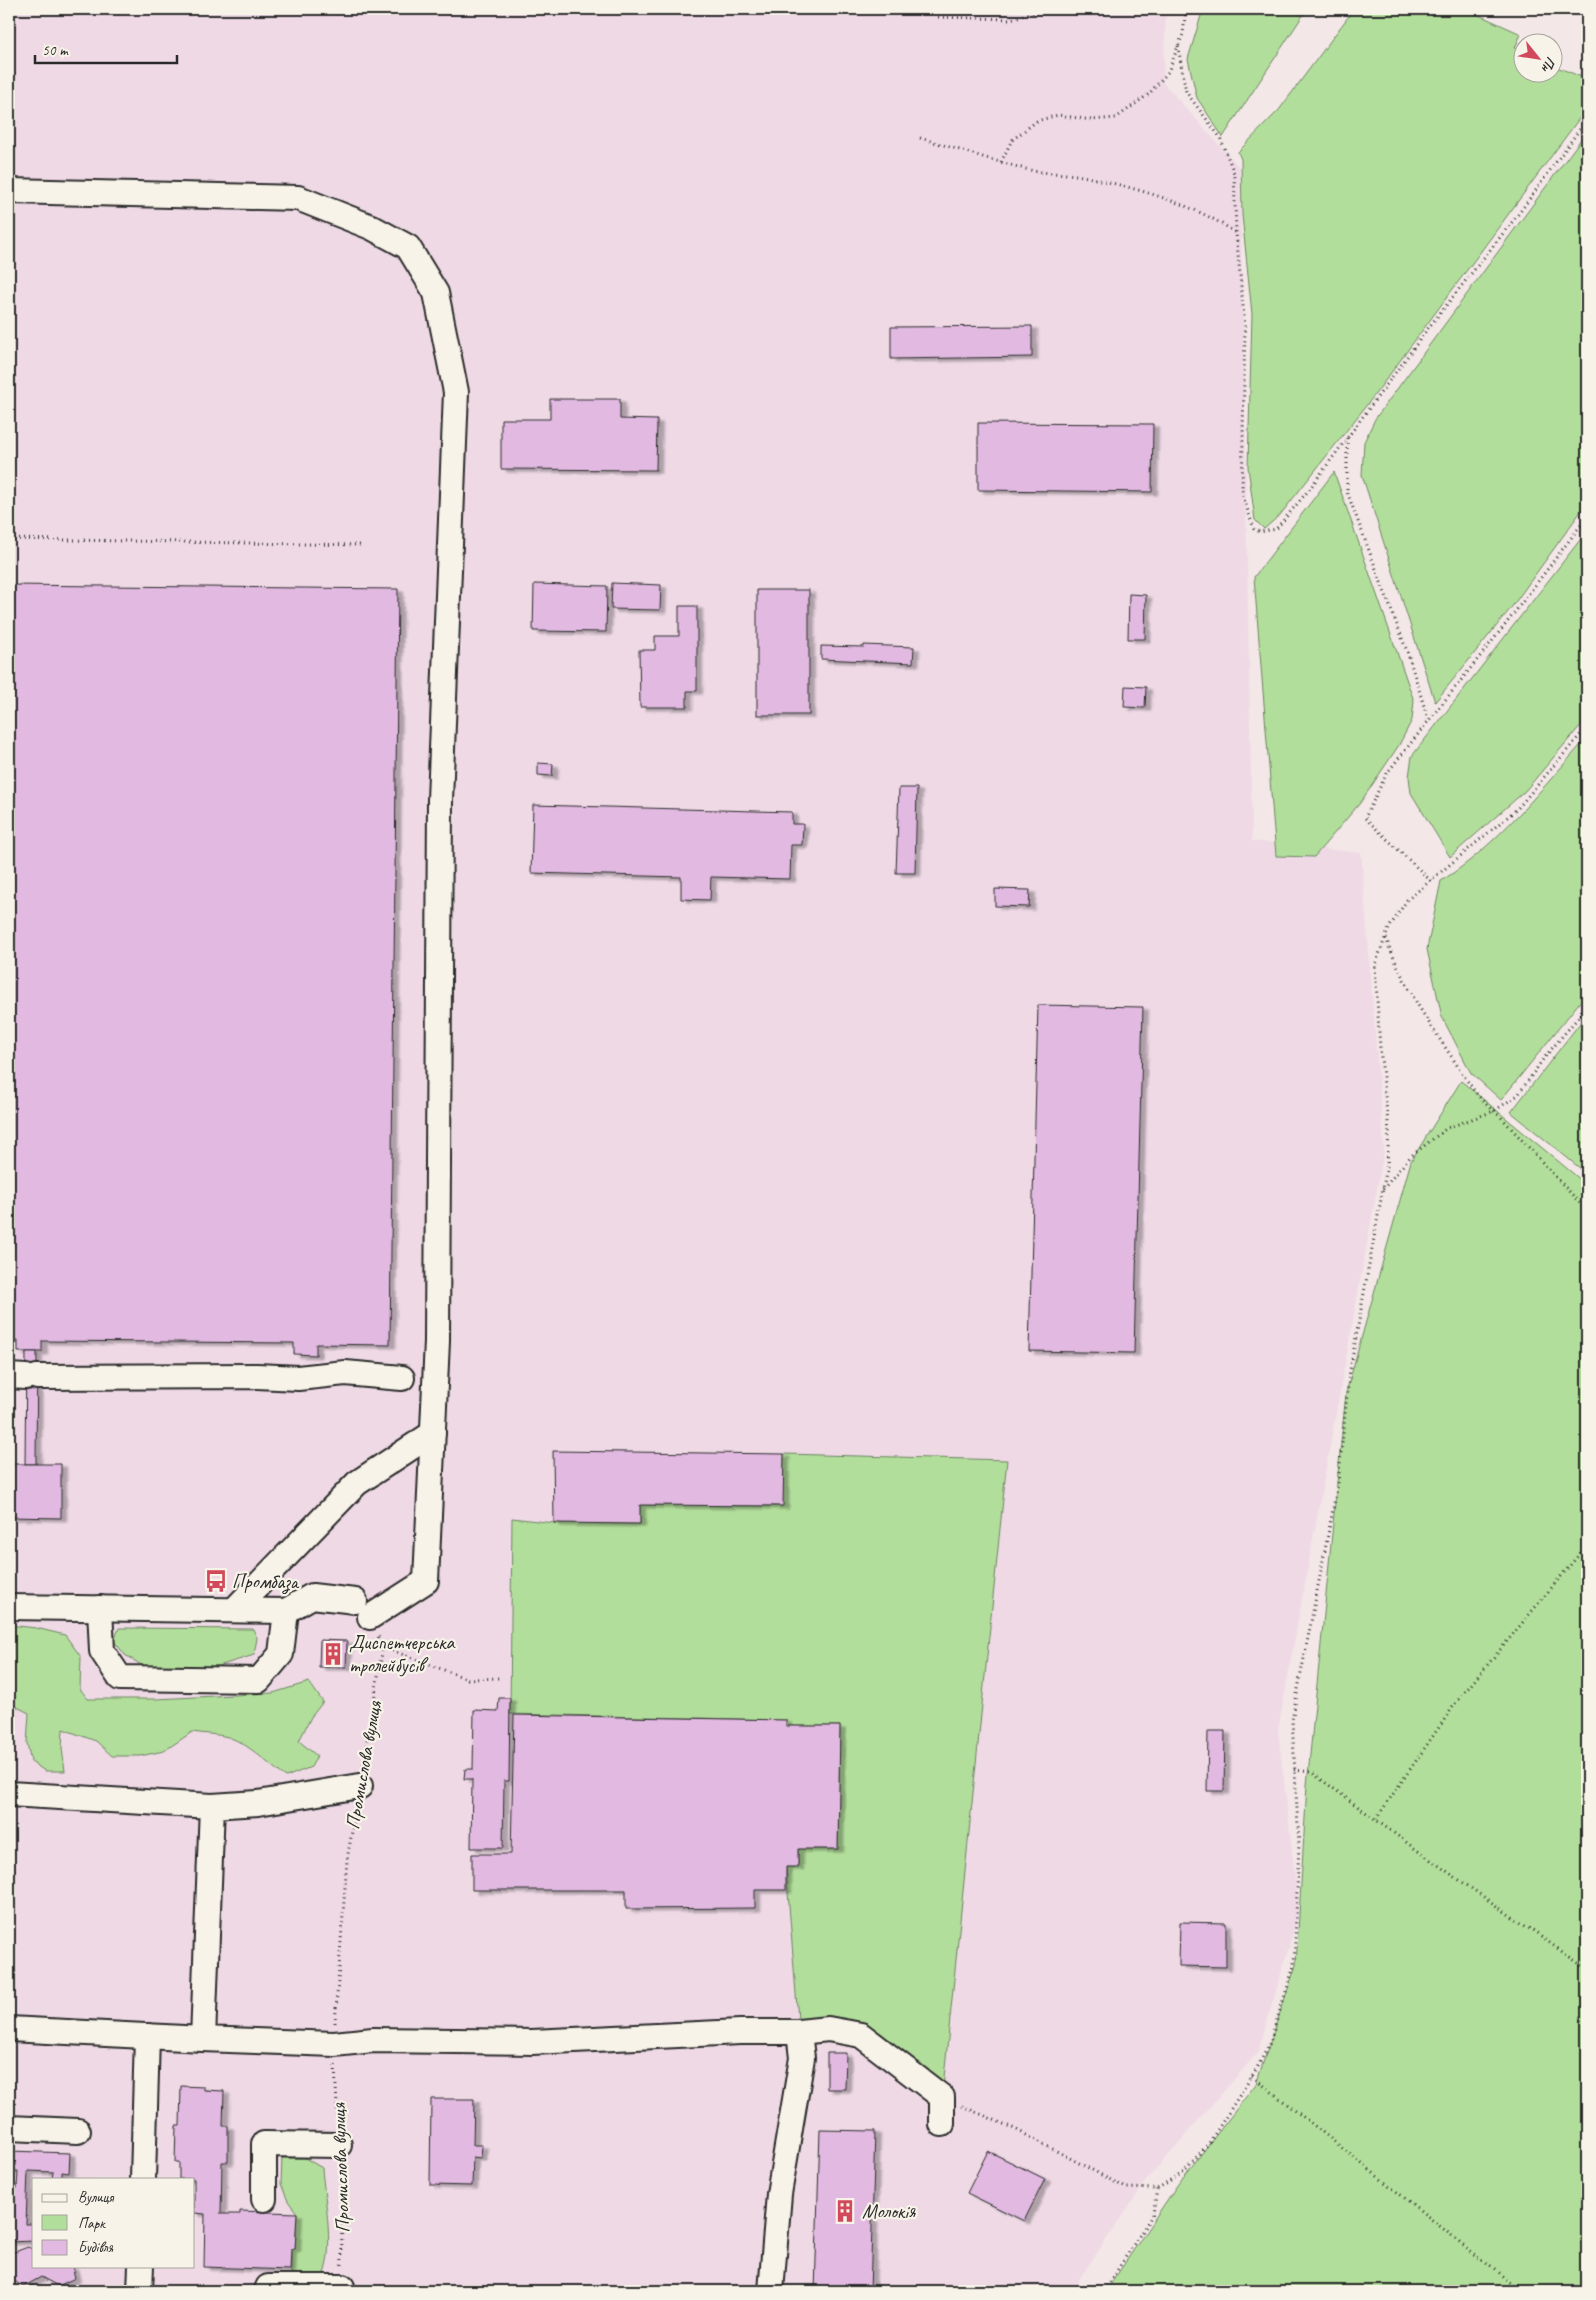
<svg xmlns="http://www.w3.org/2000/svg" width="1596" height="2300" font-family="Caveat,sans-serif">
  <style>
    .built { fill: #eed9e5; fill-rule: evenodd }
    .green { fill: #b2de9b; stroke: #6e8463 }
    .building { fill: #e1b9e1; stroke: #2b2b2b; filter: url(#shadow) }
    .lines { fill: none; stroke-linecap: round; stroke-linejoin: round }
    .minor-casing { stroke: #2b2b2b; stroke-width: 28 }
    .path { stroke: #2b2b2b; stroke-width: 3; stroke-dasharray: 1 4; stroke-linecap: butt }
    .minor { stroke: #f7f3e8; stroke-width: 24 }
    .labels { text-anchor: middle; stroke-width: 4.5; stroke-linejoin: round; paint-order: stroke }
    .poi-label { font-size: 20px; fill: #2b2b2b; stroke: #f7f3e8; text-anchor: start }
    .street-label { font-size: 20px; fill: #2b2b2b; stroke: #f7f3e8 }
  </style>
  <defs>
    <filter id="shadow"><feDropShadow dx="5.5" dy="3" stdDeviation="1" flood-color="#0004"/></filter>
  </defs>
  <rect width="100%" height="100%" fill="#f3e7e7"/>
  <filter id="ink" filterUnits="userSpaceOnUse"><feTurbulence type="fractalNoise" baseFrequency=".02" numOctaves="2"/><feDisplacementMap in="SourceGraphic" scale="10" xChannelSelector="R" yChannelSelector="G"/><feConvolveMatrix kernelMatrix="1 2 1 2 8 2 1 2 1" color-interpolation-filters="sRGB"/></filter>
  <g filter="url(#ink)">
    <path class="built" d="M9,9H1166L1163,83L1240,168L1252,841L1361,853L1384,1150L1278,1730L1299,1912L1258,2052L1148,2178L1079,2279L1074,2291H9ZM34,2179H194V2266H34Z"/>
    <g class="green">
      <polygon points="1203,9 1307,9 1223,137 1197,98 1188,59"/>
      <polygon points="1354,9 1453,9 1470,11 1521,34 1515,48 1523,52 1524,72 1554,72 1554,66 1587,79 1587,108 1373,397 1280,515 1264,529 1255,520 1248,467 1252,314 1242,215 1241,159 1238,152 1279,110"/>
      <polygon points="1587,131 1587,503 1511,608 1435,702 1362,475 1364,442 1375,419"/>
      <polygon points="1334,472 1414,701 1412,720 1399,745 1360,803 1314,857 1276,856 1254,577"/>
      <polygon points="1587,531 1587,718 1525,791 1450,857 1411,793 1409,777 1412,756"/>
      <path d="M1587,738V993L1501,1100L1471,1073L1442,1017L1427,949L1441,881C1495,848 1545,785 1587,738Z"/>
      <polygon points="1587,1014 1587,1174 1511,1112"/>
      <polygon points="1461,1081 1587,1185 1587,2291 1106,2291 1178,2184 1256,2084 1296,1965 1307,1785 1346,1393 1411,1161"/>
      <polygon points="784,1454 1007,1460 942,2097 861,2035 799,2032 786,1867 798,1867 798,1849 838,1849 840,1726 786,1726 786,1720 510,1714 512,1518 554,1523 640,1524 640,1505 782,1506"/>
      <path d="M9,1625L36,1628L65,1635L81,1657L80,1689L88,1699H157L273,1693L309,1682L323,1702L311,1717L299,1741L317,1756L311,1767L286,1777C267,1764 250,1744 228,1737C217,1734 204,1734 192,1732L164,1751L140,1756H112L96,1741L63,1729L62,1749L65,1771H45L31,1762L27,1743L29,1713L9,1703Z"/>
      <polygon points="119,1628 253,1629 257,1638 254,1655 209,1669 148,1669 125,1655 114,1641"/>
      <path d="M282,2158H305L322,2168C324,2199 337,2255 320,2282L303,2283L291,2275V2249H295L297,2213L288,2201L281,2184Z"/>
    </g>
    <g class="building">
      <polygon points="1032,326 1032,357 891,359 891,327"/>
      <polygon points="550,399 620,399 620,419 657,420 656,470 501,469 501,419 550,419"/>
      <polygon points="978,423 1153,424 1152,492 978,490"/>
      <polygon points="612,583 661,585 660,610 611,609"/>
      <polygon points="534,584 607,586 606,632 533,631"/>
      <polygon points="9,585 398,589 390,1345 316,1344 316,1355 294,1354 294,1343 42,1341 42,1352 18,1352 18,1341 9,1341"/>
      <rect x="757" y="590" width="52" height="125"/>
      <polygon points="1129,594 1146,595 1145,639 1128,639"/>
      <polygon points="679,606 697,606 697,691 687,691 687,707 640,707 639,650 655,650 655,636 679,636"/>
      <polygon points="864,645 914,647 913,663 821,659 821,646 864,647"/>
      <polygon points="1125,686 1146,687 1145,708 1124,707"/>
      <polygon points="538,763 553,764 552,776 538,775"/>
      <polygon points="899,788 917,788 915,873 896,873"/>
      <polygon points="533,805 792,812 792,824 803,824 802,845 791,845 790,879 711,877 710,900 681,899 681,877 531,873"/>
      <polygon points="995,889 1030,890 1029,907 995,906"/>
      <polygon points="1038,1005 1143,1007 1134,1353 1029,1351"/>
      <polygon points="26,1352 37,1352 36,1464 25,1464"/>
      <polygon points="553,1451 784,1454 783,1506 640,1505 640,1524 554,1523"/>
      <polygon points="9,1464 61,1464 61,1518 9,1517"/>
      <polygon points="320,1640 347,1641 346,1667 319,1667"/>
      <polygon points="499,1698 510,1698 509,1781 504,1781 503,1848 471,1848 472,1779 464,1779 465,1769 473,1769 474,1710 498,1711"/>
      <polygon points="514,1715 786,1720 786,1726 840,1726 838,1849 798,1849 798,1867 786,1867 786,1890 755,1890 755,1908 626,1909 626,1890 472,1890 472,1854 511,1854"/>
      <polygon points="1208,1731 1225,1731 1224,1791 1207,1791"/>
      <polygon points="1180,1922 1226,1923 1226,1967 1179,1966"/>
      <polygon points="827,2053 846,2053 845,2089 827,2089"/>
      <polygon points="181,2086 204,2087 204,2090 224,2091 223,2126 228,2126 228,2162 222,2162 221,2214 240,2214 240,2211 297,2213 295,2249 291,2249 290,2270 204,2267 205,2214 194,2213 194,2179 179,2179 179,2162 175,2162 176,2126 180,2126"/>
      <polygon points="431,2099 474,2099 473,2145 482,2145 481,2158 473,2157 472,2186 430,2185"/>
      <polygon points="820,2130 875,2131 870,2291 815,2291"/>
      <polygon points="9,2151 70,2153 69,2173 62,2172 62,2179 52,2179 53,2172 28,2171 26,2224 34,2224 34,2241 9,2242 9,2187 17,2188 18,2171 9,2171"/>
      <polygon points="988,2151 1045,2179 1024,2221 967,2193"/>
      <polygon points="28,2247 34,2250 34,2266 72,2266 75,2278 58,2286 41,2277 23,2287 9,2277 9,2254"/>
    </g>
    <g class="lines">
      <defs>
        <g id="minor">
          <polyline points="9,191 298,198 371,227 408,247 436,293 456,392 440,800 437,1341 426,1581 370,1617"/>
          <polyline points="9,1376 26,1377"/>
          <polyline points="37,1377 257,1376 298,1378 345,1373 402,1378"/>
          <polyline points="9,1607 286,1611 312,1596 355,1601"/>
          <polyline points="100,1608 102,1651 120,1678 259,1680 281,1654 286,1611"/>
          <polyline points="234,1610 357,1483 433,1433"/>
          <polyline points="360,1786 258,1803 212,1806 203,2039 334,2044 373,2040 532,2042 740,2032 799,2032 802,2058 779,2194 771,2291"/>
          <polyline points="9,1794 212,1806"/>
          <polyline points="9,2029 203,2039"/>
          <polyline points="799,2032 828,2029 861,2035 942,2097 942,2124"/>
          <polyline points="9,2128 78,2131"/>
          <polyline points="143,2179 147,2036"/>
          <polyline points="264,2199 264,2144 339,2145"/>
          <polyline points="140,2291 141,2266"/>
          <polyline points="267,2291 268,2287 342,2287"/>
        </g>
      </defs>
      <use href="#minor" class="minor-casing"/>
      <g class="path">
        <polyline points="938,17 1011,19 1044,9"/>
        <polyline points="1178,46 1186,92 1220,137 1234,173 1236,233"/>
        <path d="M920,138C958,149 996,162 1034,171C1052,174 1070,173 1087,177C1138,189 1193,203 1236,233L1245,326L1242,493L1254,529L1260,532L1276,529L1308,491L1429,327L1520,212L1587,119"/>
        <polyline points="1001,162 1012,140 1037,121 1058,115 1091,120 1116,118 1149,94 1168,72 1183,34 1186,9"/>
        <polyline points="1347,438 1347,492 1408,654 1428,719"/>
        <polyline points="9,539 362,545"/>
        <polyline points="1431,881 1365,818 1387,773 1505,625 1587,517"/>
        <path d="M1386,938C1403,985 1426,1019 1453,1059C1468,1082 1478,1100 1500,1116L1587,1211"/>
        <polyline points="1383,1189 1411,1156 1447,1128 1494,1111 1518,1095 1544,1058 1587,1007"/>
        <polyline points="383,1647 468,1679 501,1678"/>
        <polyline points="363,1765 383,1647 377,1634"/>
        <polyline points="1294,1770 1311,1772 1425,1856 1587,1969"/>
        <polyline points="1376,1819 1455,1704 1587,1545"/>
        <polyline points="335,2023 347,1860 356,1808"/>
        <polyline points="335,2065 338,2126"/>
        <polyline points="1252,2076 1521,2291"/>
        <polyline points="962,2106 1017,2130 1126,2188 1157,2189 1184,2171 1209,2143 1257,2068 1269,2045 1294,1966 1299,1844 1292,1720 1338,1483 1349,1376 1387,1166 1389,1132 1380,1048 1375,965 1389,928 1407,900 1517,809 1587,727"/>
        <polyline points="341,2164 342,2266"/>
        <polyline points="1104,2291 1153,2214 1157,2189"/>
      </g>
      <use href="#minor" class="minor"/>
    </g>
  </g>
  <defs>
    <symbol id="bus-bare" viewBox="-9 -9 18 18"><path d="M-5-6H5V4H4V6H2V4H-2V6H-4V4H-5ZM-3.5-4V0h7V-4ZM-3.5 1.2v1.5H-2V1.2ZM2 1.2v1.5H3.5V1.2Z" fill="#d1495b" stroke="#f7f3e8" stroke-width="2.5" paint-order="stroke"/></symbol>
    <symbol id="building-bare" viewBox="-9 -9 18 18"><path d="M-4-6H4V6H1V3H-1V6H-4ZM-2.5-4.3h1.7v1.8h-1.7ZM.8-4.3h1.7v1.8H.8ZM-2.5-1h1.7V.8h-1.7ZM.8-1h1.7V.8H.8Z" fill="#d1495b" stroke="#f7f3e8" stroke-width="2.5" paint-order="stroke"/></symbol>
  </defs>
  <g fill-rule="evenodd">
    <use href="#bus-bare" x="200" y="1565" width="32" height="32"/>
    <use href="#building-bare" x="317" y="1638" width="32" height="32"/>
    <use href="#building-bare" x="829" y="2195" width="32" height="32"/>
  </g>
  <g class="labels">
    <g class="poi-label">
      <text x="232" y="1588">Промбаза</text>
      <text x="349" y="1649">Диспетчерська<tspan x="349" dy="23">тролейбусів</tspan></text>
      <text x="862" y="2218">Молокія</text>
    </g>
    <g class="street-label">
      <text transform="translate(363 1765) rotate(-80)" y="7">Промислова вулиця</text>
      <text transform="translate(340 2168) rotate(-92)" y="7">Промислова вулиця</text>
    </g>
  </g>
  <rect width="1596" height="2300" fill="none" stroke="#f7f3e8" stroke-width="30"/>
  <rect x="15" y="15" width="1566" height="2270" fill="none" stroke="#2b2b2b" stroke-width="2" filter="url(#ink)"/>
  <rect x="32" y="2178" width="162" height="90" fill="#f7f3e8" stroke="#a5a39c"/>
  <rect x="42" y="2194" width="25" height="8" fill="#f7f3e8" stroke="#a5a39c"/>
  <text x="78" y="2202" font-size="15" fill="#2b2b2b">Вулиця</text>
  <rect x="42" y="2215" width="25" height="15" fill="#b2de9b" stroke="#a5a39c"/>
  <text x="78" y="2228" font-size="15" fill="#2b2b2b">Парк</text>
  <rect x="42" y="2240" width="25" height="15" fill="#e1b9e1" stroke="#a5a39c"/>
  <text x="78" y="2252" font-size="15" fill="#2b2b2b">Будівля</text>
  <g transform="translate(1538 58) rotate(120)"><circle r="24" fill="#f7f3e8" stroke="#a5a39c"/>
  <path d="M0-4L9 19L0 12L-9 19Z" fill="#d1495b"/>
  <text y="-8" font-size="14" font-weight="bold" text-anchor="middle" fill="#2b2b2b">Пн</text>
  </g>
  <path d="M35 55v8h142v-8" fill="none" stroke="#2b2b2b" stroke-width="2.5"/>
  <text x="42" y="55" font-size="15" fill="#2b2b2b" stroke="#f7f3e8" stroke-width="4" paint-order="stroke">50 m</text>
</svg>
